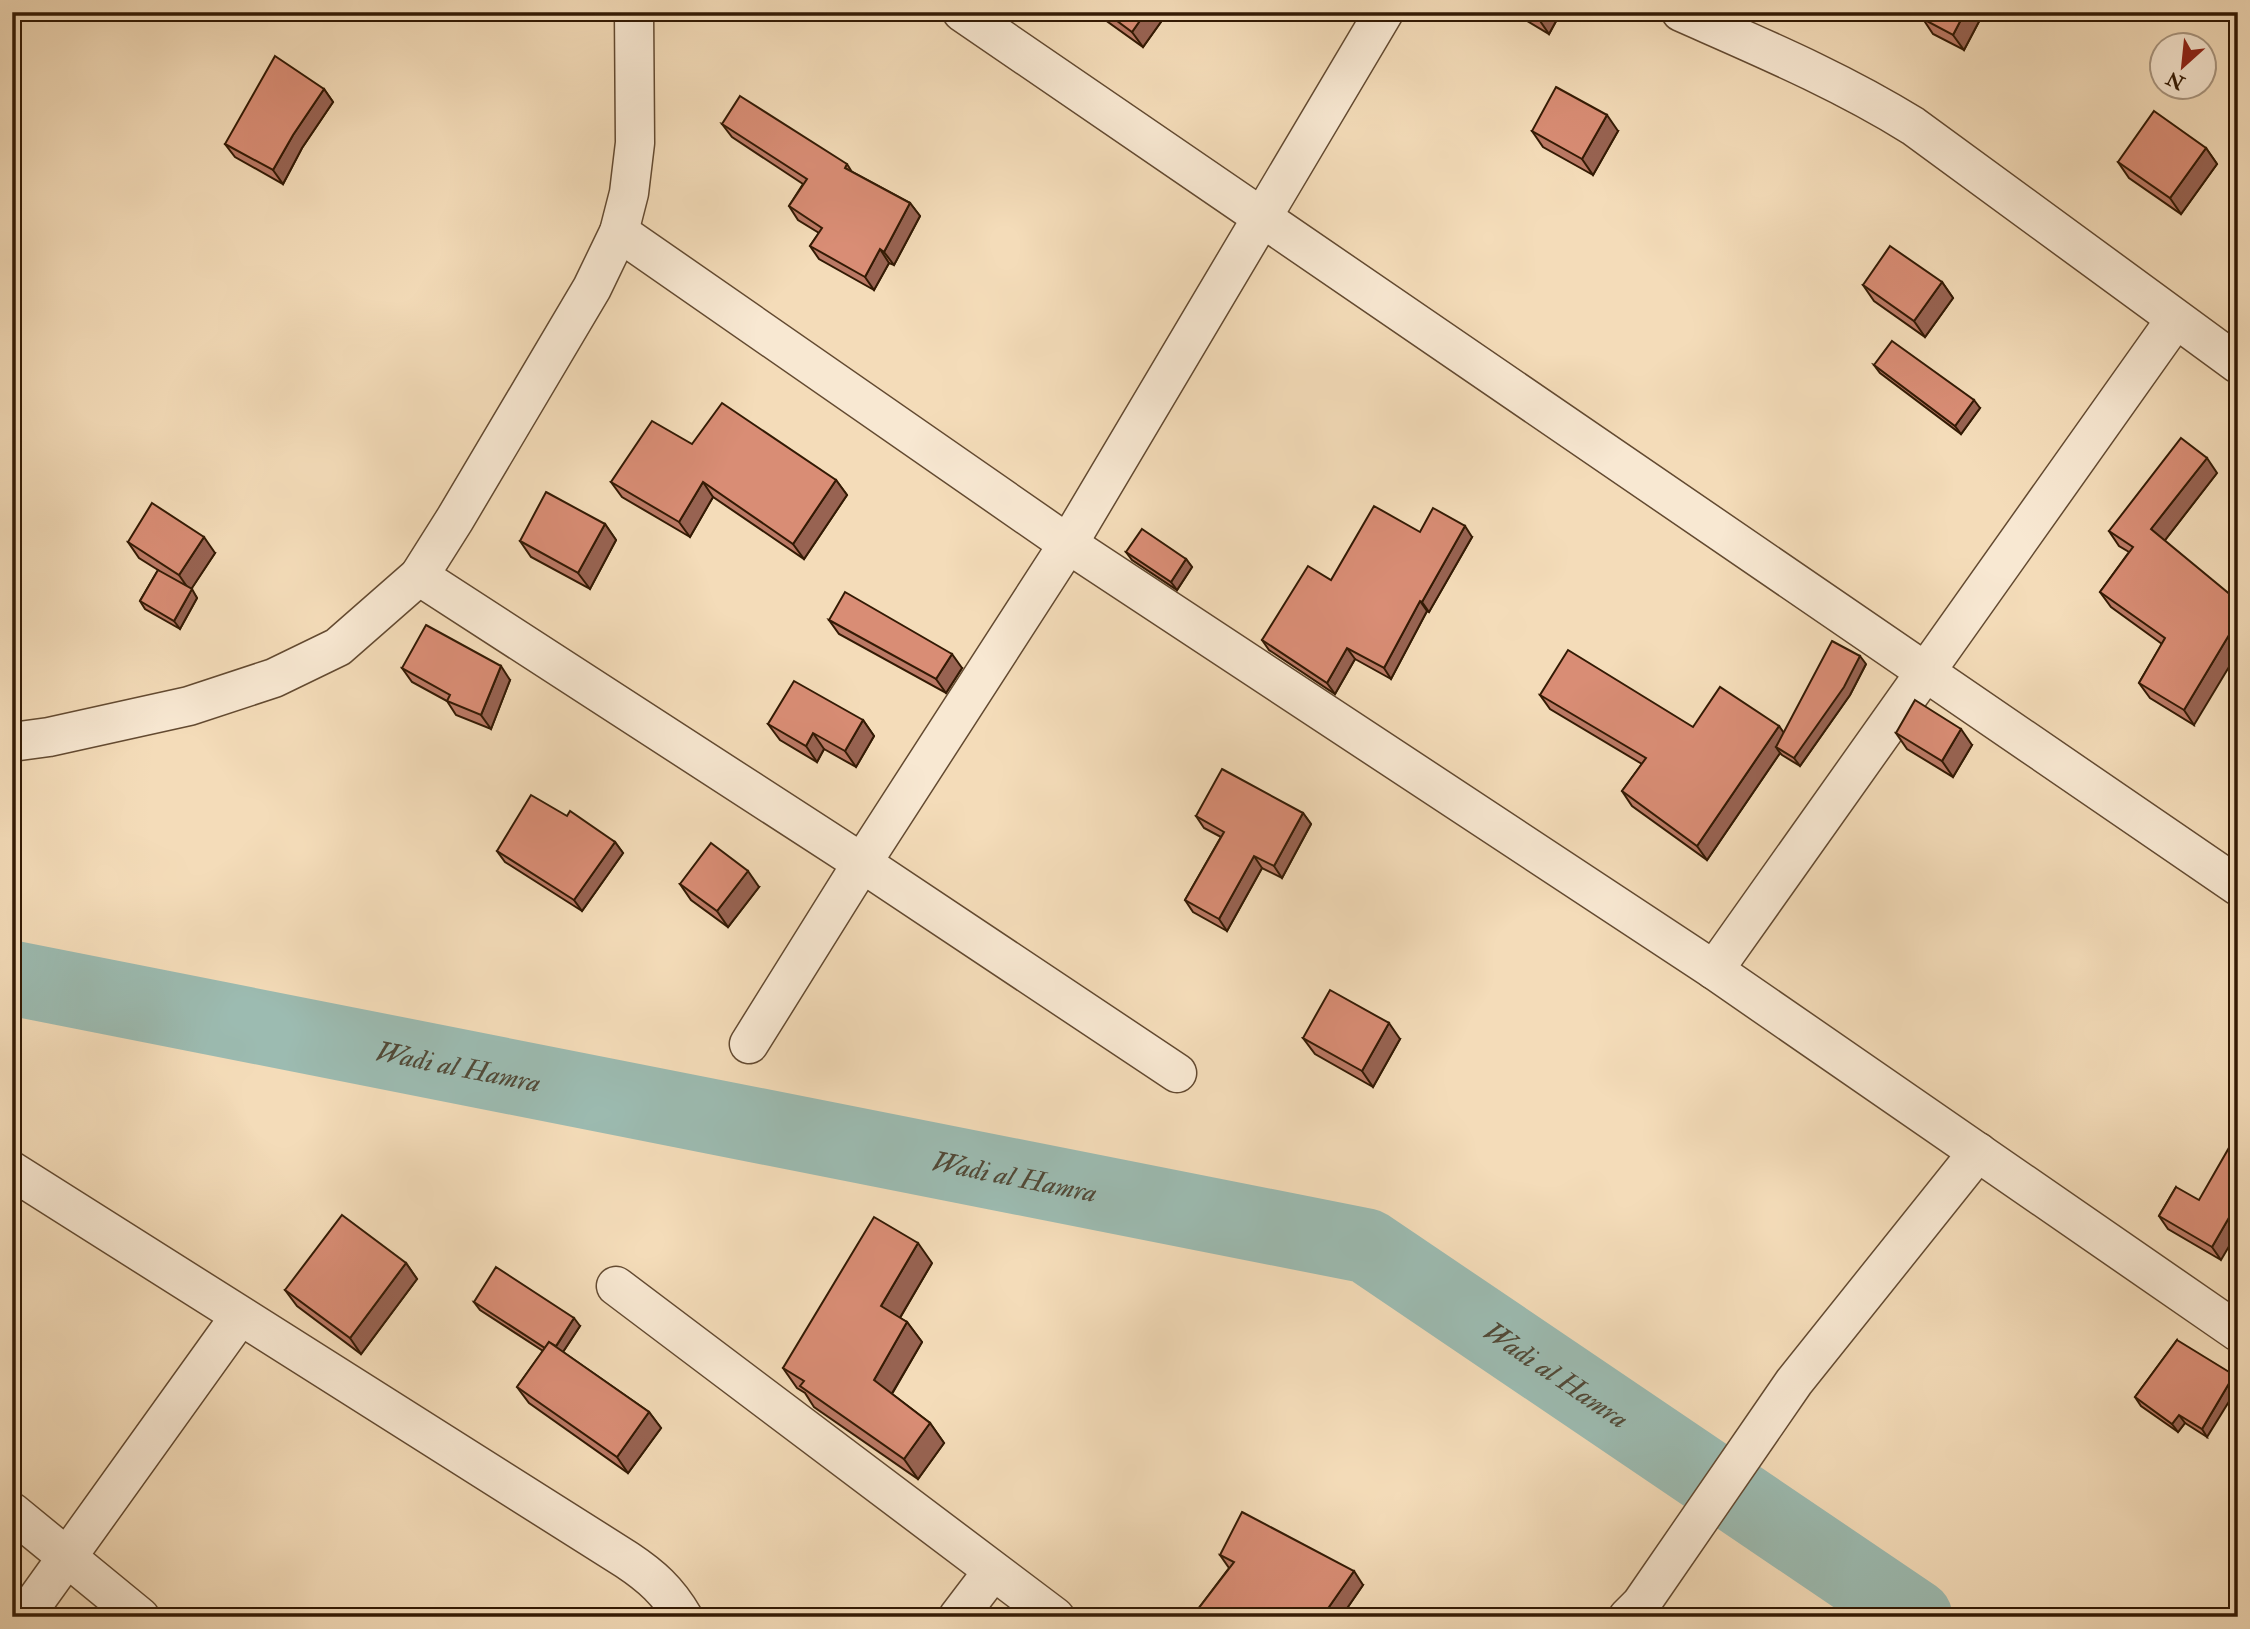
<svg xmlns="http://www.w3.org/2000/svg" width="2250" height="1629" font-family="'IM FELL Double Pica',serif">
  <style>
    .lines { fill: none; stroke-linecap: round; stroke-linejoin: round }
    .river { stroke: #9cbbb1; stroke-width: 75 }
    .minor-casing { stroke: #634a31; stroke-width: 41 }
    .minor { stroke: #f8e8d2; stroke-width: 38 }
    .wall { fill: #bb7965; stroke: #331a04; stroke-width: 2 }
    .shaded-wall { fill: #986352; stroke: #331a04; stroke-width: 2 }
    .building { fill: #d98d75; stroke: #331a04; stroke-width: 2 }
    .labels { text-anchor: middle; stroke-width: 5; stroke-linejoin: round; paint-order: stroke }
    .water-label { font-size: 28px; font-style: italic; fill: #524a38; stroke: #f8e8d2 }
  </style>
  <rect width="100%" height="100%" fill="#f4dcb9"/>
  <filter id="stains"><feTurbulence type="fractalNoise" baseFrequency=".00286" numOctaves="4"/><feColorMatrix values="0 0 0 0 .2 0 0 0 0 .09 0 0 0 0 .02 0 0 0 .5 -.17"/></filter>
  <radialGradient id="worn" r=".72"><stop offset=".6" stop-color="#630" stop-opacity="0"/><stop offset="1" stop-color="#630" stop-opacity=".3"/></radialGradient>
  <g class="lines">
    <path class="river" id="s1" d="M12,978L1367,1246L1915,1617"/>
    <defs>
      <g id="minor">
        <polyline points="962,12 2238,886"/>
        <path d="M1681,12C1760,47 1839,80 1913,126L2238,364"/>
        <polyline points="619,232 1068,544 1714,970 2238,1332"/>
        <polyline points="419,576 862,863 1177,1073"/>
        <polyline points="12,742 49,737 189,706 274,678 338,647 419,576 455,519 592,288 619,232 629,193 635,143 634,12"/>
        <polyline points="1714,970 2175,320"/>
        <polyline points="749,1044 862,863 1068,544 1384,12"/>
        <path d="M12,1171L627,1560C651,1576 668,1591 683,1617"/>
        <polyline points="616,1286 1055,1617"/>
        <polyline points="12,1512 140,1617"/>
        <polyline points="24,1617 240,1316"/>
        <polyline points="958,1617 993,1571"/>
        <polyline points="1628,1617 1641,1604 1794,1382 1978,1152"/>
      </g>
    </defs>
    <use href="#minor" class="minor-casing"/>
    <use href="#minor" class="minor"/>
  </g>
  <g class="wall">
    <polygon points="1094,12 1168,12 1143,47"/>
    <polygon points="1512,12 1561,12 1549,34"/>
    <polygon points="1926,12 1984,12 1964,50 1933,34 1923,19"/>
    <polygon points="324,89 333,102 302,148 283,184 235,157 225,144"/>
    <polygon points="722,124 847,164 852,172 910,203 920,216 894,265 889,263 874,290 819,259 810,246 819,233 798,220 789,206 803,184 732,137"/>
    <polygon points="1532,131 1618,131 1593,175 1543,147"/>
    <polygon points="2206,148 2217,164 2181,214 2129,178 2118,162"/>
    <polygon points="1942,282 1953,298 1925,337 1874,301 1863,285"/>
    <polygon points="1874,365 1980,408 1961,434 1880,373"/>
    <polygon points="2217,473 2165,540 2194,725 2150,698 2139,683 2162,644 2111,607 2100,592 2129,552 2119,546 2109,531"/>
    <polygon points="836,480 847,495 804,559 713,497 690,537 622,497 611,482"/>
    <polygon points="605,524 616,540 590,589 531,557 520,541"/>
    <polygon points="1420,532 1472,537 1429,612 1427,611 1391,679 1355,659 1335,694 1269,650 1262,640 1331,580"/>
    <polygon points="128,542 215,553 191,589 197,598 180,629 145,609 140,601 158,570 139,558"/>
    <polygon points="1126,552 1186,559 1192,567 1177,590 1132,560"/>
    <polygon points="829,620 962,668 946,693 839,634"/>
    <polygon points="1866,664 1850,695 1800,766 1782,755 1780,753 1707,860 1632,806 1622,791 1642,764 1550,709 1540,695 1693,727 1779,726 1783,733"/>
    <polygon points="402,668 510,680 491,729 456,715 447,701 412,682"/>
    <polygon points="863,720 874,736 856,767 824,749 817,762 780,740 768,724"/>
    <polygon points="1896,733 1972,745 1953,777 1907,749"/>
    <polygon points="1303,813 1311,824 1282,878 1262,868 1227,931 1193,912 1185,900 1221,837 1204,828 1196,816"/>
    <polygon points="567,816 615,842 623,853 582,911 505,862 497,851"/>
    <polygon points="680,884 759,887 728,927 691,900"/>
    <polygon points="1303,1038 1400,1039 1373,1087 1315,1054"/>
    <polygon points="2176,1187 2221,1260 2168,1229 2159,1216"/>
    <polygon points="406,1263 417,1279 361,1354 297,1306 285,1290"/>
    <polygon points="932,1263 900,1318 907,1322 922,1342 892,1394 930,1423 944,1443 918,1479 814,1407 805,1393 797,1388 783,1368"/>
    <polygon points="474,1302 580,1326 563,1352 649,1412 661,1428 628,1473 529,1403 517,1387 543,1351 480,1310"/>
    <polygon points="2177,1340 2207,1437 2185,1423 2178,1432 2141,1406 2135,1397"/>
    <polygon points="1220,1555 1363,1585 1341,1617 1192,1617 1229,1568"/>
  </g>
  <g class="shaded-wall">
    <polygon points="1146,12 1168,12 1143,47 1132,32"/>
    <polygon points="1541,12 1561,12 1549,34 1538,18"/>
    <polygon points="1965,12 1984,12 1964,50 1953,35"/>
    <polygon points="324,89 333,102 302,148 283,184 273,170 293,135"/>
    <polygon points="1607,115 1618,131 1593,175 1582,159"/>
    <polygon points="2206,148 2217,164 2181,214 2170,198"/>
    <polygon points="910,203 920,216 894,265 884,252"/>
    <polygon points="880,249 889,263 874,290 865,277"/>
    <polygon points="1942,282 1953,298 1925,337 1914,321"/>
    <polygon points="1974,400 1980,408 1961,434 1955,426"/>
    <polygon points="2207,458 2217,473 2162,544 2151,529"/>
    <polygon points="836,480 847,495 804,559 793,544"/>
    <polygon points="703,482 713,497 690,537 679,522"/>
    <polygon points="605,524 616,540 590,589 578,573"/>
    <polygon points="1465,526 1472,537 1429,612 1422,602"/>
    <polygon points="204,537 215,553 190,591 179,575"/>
    <polygon points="1186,559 1192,567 1177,590 1171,582"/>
    <polygon points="192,589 197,598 180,629 174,621"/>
    <polygon points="1420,601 1427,611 1391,679 1384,668"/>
    <polygon points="2238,620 2238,652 2194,725 2184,710"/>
    <polygon points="1347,648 1355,659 1335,694 1327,683"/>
    <polygon points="952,654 962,668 946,693 936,679"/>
    <polygon points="1860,656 1866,664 1850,695 1800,766 1794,758"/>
    <polygon points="501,666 510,680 491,729 481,715"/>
    <polygon points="863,720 874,736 856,767 845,751"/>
    <polygon points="1779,726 1789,740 1776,747 1780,753 1707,860 1697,846"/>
    <polygon points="1961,729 1972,745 1953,777 1942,761"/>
    <polygon points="813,733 824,749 817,762 806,746"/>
    <polygon points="1303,813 1311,824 1282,878 1274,866"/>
    <polygon points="615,842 623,853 582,911 574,900"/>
    <polygon points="1254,856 1262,868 1227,931 1219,919"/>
    <polygon points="748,871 759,887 728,927 717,911"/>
    <polygon points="1389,1023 1400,1039 1373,1087 1362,1071"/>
    <polygon points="2238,1202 2238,1231 2221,1260 2212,1247"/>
    <polygon points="918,1243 932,1263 895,1326 881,1306"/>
    <polygon points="406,1263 417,1279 361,1354 350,1338"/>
    <polygon points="574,1318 580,1326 557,1361 552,1353"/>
    <polygon points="907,1322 922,1342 888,1400 874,1380"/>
    <polygon points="2234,1375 2238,1380 2238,1387 2207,1437 2202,1429"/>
    <polygon points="649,1412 661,1428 628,1473 617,1457"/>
    <polygon points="2179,1415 2185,1423 2178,1432 2172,1424"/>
    <polygon points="930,1423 944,1443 918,1479 904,1459"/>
    <polygon points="1354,1571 1363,1585 1341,1617 1322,1617"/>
  </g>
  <g class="building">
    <polygon points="1105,12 1146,12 1132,32"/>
    <polygon points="1528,12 1541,12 1538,18"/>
    <polygon points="1926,12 1965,12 1953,35 1923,19"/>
    <polygon points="275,56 324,89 293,135 273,170 225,144"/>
    <polygon points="1556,87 1607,115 1582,159 1532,131"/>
    <polygon points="740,96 847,164 845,168 910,203 884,252 880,249 865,277 810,246 822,228 789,206 807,179 722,124"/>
    <polygon points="2154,111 2206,148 2170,198 2118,162"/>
    <polygon points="1890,246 1942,282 1914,321 1863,285"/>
    <polygon points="1892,341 1974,400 1955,426 1874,365"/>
    <polygon points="722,403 836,480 793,544 703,482 679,522 611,482 652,421 692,444"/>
    <polygon points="2181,438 2207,458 2151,529 2238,601 2238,620 2184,710 2139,683 2165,638 2100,592 2133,547 2109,531"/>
    <polygon points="546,492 605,524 578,573 520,541"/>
    <polygon points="152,503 204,537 179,575 128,542"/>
    <polygon points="1374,506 1420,532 1433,508 1465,526 1422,602 1420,601 1384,668 1347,648 1327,683 1262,640 1308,566 1331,580"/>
    <polygon points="1142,529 1186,559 1171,582 1126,552"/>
    <polygon points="158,570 192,589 174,621 140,601"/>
    <polygon points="845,592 952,654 936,679 829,620"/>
    <polygon points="426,625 501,666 481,715 447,701 450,695 402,668"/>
    <polygon points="1832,641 1860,656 1844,687 1794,758 1776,747"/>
    <polygon points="1568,650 1693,727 1720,687 1779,726 1697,846 1622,791 1646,758 1540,695"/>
    <polygon points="794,681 863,720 845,751 813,733 806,746 768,724"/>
    <polygon points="1915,700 1961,729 1942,761 1896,733"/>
    <polygon points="1222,769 1303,813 1274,866 1254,856 1219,919 1185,900 1224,832 1196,816"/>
    <polygon points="531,795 567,816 570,811 615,842 574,900 497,851"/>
    <polygon points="711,843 748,871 717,911 680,884"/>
    <polygon points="1330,990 1389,1023 1362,1071 1303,1038"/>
    <polygon points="2230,1146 2238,1151 2238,1202 2212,1247 2159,1216 2176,1187 2199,1200"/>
    <polygon points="342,1215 406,1263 350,1338 285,1290"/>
    <polygon points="874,1217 918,1243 881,1306 907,1322 874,1380 930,1423 904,1459 800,1386 804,1381 783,1368"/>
    <polygon points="496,1267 574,1318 556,1346 549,1342 545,1348 474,1302"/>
    <polygon points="2177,1340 2234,1375 2202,1429 2179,1415 2172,1424 2135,1397"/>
    <polygon points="549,1342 649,1412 617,1457 517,1387"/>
    <polygon points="1242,1512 1354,1571 1322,1617 1192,1617 1234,1562 1220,1555"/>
  </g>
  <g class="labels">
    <g class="water-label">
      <text dy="10" stroke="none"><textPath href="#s1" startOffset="455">Wadi al Hamra</textPath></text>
      <text dy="10" stroke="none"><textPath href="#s1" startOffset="1022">Wadi al Hamra</textPath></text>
      <text dy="10" stroke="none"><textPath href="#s1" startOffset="1610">Wadi al Hamra</textPath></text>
    </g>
  </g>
  <rect width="2250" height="1629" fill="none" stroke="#f4dcb9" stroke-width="42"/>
  <rect x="14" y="14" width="2222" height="1601" fill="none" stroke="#331a04" stroke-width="3.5"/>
  <rect x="21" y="21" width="2208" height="1587" fill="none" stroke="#331a04" stroke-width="2"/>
  <g transform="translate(2183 66) rotate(207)"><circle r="33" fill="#f8e8d2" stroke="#a99680" stroke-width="2"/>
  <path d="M0-5L12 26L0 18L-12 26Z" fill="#8f2418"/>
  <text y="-10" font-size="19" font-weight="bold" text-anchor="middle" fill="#331a04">N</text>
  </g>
  <rect width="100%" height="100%" filter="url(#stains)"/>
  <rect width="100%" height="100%" fill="url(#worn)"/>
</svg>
